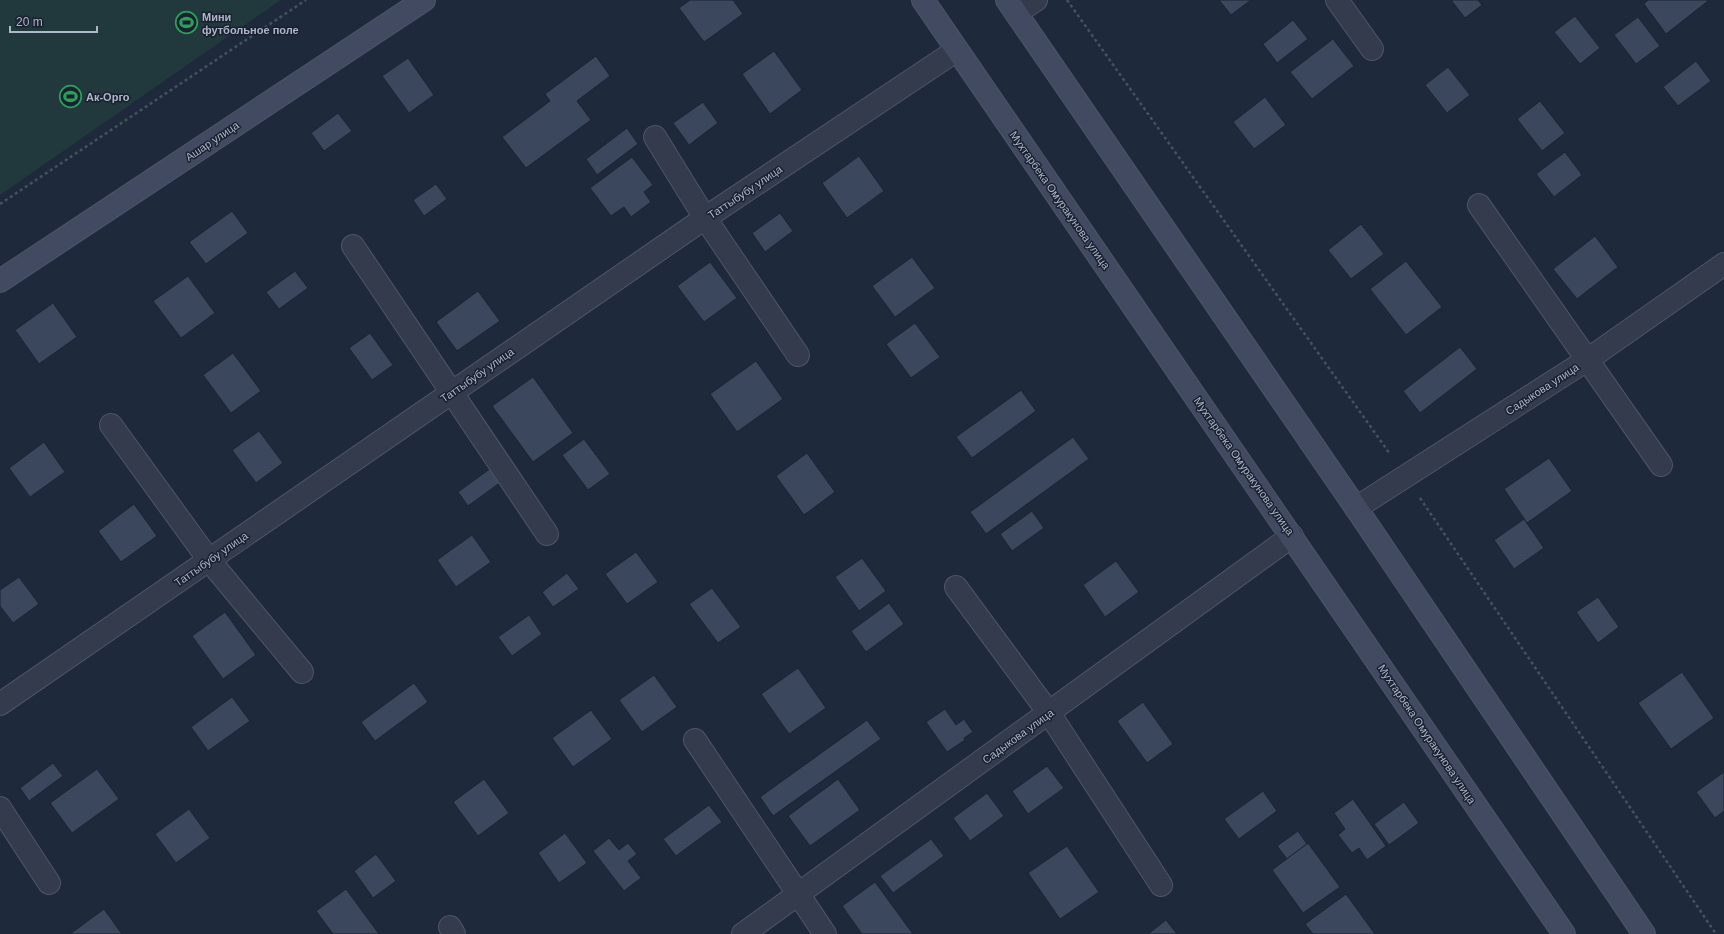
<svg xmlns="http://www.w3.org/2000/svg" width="1724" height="934" font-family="Helvetica,sans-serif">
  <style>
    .green { fill: #21383d }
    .building { fill: #3b475c; stroke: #1b2333 }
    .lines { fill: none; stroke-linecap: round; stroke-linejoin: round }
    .street-casing { stroke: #4e5667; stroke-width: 24 }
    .secondary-casing { stroke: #4e5667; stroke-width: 24 }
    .path { stroke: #3f555a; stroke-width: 2.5; stroke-dasharray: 3 3; stroke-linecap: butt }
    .street { stroke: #333b4c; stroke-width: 22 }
    .secondary { stroke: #414a60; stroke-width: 22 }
    .labels { text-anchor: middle; stroke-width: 3; stroke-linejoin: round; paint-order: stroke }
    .poi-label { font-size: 11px; font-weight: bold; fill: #aeb6c8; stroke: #192131; text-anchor: start }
    .street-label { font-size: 11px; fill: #aeb6c8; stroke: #192131 }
  </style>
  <rect width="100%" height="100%" fill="#1f293c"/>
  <polygon class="green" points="0,0 281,0 0,195"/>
  <g class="building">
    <polygon points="690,0 733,0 743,14 704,42 679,8"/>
    <polygon points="1219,0 1251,0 1231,15"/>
    <polygon points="1451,0 1478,0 1482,5 1465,18"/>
    <polygon points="1648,0 1708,0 1708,1 1666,34 1644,4"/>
    <polygon points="1575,16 1600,48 1580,64 1554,32"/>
    <polygon points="1638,17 1660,46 1636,64 1614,35"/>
    <polygon points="1293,20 1308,39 1277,63 1263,44"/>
    <polygon points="1333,39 1354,66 1312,99 1290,72"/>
    <polygon points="774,51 802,90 770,114 742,74"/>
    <polygon points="596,56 610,76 577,101 591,120 526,168 502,137 550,101 545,94"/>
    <polygon points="408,58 434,95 409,113 382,76"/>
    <polygon points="1696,61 1711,81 1678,106 1663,87"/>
    <polygon points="1448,67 1470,95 1447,113 1425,85"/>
    <polygon points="1265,97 1286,125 1254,149 1233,122"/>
    <polygon points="1540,101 1565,133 1542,151 1517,119"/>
    <polygon points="703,102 718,123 689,145 673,123"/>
    <polygon points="338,113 352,131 324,151 311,133"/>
    <polygon points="627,128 638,144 597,175 586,159"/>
    <polygon points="1565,152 1582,175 1554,197 1536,174"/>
    <polygon points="859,156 884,191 847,218 822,183"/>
    <polygon points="632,157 653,185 644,192 651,202 631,217 624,207 611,216 590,188"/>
    <polygon points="436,184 447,199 424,216 413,200"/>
    <polygon points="232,211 248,233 206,264 189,242"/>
    <polygon points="780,213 793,231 765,252 752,233"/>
    <polygon points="1361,224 1384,254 1351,279 1328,250"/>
    <polygon points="1595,236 1618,267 1577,299 1553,269"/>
    <polygon points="912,257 935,288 895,317 872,286"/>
    <polygon points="1406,261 1442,307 1406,335 1370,289"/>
    <polygon points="710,262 737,298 704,322 677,286"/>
    <polygon points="295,271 308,288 279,309 266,292"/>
    <polygon points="188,276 215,313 181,338 153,301"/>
    <polygon points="478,291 500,321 457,351 436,322"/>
    <polygon points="53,303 77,337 39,364 15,330"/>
    <polygon points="915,323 940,357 911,378 886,344"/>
    <polygon points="370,333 393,365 372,380 349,348"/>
    <polygon points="1460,347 1477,369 1420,413 1403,391"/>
    <polygon points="233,353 261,391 231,413 203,375"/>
    <polygon points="756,361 783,399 737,432 710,394"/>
    <polygon points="533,377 573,433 533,462 492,406"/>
    <polygon points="1021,390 1036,411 972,458 956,437"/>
    <polygon points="259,431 283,463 256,483 232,450"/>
    <polygon points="1073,437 1089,459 986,534 970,512"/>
    <polygon points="584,439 610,474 588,490 562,455"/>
    <polygon points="44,442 65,472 30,497 9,468"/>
    <polygon points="807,453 835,492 804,515 776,476"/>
    <polygon points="1549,458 1572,491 1527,523 1504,489"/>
    <polygon points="491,468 501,482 468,506 458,492"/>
    <polygon points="134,504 157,536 121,562 98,531"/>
    <polygon points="1032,511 1044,528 1012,551 1000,534"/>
    <polygon points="1524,519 1544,548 1514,569 1494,540"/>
    <polygon points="472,535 491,562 456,587 437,560"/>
    <polygon points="636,552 658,582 627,604 605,574"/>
    <polygon points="862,558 886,591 859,611 835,577"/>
    <polygon points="1116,561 1139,592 1105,617 1083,585"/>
    <polygon points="567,573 579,589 553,607 542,592"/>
    <polygon points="19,577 39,604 13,623 0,606 0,590"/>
    <polygon points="712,588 741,627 718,643 689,604"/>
    <polygon points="1598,597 1619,627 1598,643 1576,612"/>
    <polygon points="889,603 904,624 866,652 851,631"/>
    <polygon points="225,612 256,655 223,679 192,636"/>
    <polygon points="529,615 542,634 512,656 498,637"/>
    <polygon points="798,668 826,708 789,734 761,694"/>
    <polygon points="1682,672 1714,718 1671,749 1638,703"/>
    <polygon points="654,675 677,707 642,732 619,700"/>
    <polygon points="414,683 428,702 375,741 361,722"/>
    <polygon points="232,697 250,721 208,751 191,727"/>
    <polygon points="1143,702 1173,744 1147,763 1117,721"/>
    <polygon points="945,709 956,725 964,719 973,732 964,738 965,740 947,752 926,722"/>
    <polygon points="591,710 612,739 573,767 552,738"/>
    <polygon points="867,720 881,739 773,816 760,797"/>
    <polygon points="53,763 63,776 29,801 20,788"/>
    <polygon points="1047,766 1064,788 1028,814 1012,791"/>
    <polygon points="97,769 119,799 72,833 50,803"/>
    <polygon points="1724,772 1724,811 1715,818 1696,792"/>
    <polygon points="484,779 509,813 478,836 453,802"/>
    <polygon points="838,779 860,810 810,846 788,816"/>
    <polygon points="1263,791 1277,811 1239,839 1224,819"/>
    <polygon points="987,793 1004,816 970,841 953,818"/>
    <polygon points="1353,799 1386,846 1367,860 1359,848 1352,853 1338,835 1345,829 1334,813"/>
    <polygon points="1404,802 1419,823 1389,845 1374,824"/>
    <polygon points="709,805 722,822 676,856 663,839"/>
    <polygon points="189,809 210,838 176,863 155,834"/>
    <polygon points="1298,831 1307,844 1287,859 1277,846"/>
    <polygon points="565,833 587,863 559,883 538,853"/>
    <polygon points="609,838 619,850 628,843 637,854 628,861 641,878 624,891 593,851"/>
    <polygon points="931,839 944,856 893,893 880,876"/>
    <polygon points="1308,843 1340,887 1303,913 1272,870"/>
    <polygon points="1067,846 1099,892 1060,919 1028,873"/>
    <polygon points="376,854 396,881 373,898 354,871"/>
    <polygon points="875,882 913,934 862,934 842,906"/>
    <polygon points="346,889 379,934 333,934 316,911"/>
    <polygon points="1346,894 1375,934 1313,934 1305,924"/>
    <polygon points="104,909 122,934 70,934"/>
    <polygon points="1166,920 1177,934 1148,934"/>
  </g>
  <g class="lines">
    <defs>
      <g id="street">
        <polyline points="1337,0 1372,49"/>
        <polyline points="1016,13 1036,0"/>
        <polyline points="655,137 705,218 798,355"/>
        <polyline points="1479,205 1661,465"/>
        <polyline points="353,246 547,534"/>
        <polyline points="111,425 209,560 302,672"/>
        <polyline points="1356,508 1587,360 1724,264"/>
        <polyline points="956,587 1049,713 1161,885"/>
        <polyline points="0,704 705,218 957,50"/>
        <polyline points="695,740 825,934"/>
        <polyline points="0,808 49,883"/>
        <polyline points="450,927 454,934"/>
        <polyline points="743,934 1292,536"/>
      </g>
      <g id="secondary">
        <polyline points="923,0 1564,934"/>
        <polyline points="1007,0 1356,508 1644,934"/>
        <polyline points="0,281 424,0"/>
      </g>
    </defs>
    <use href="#street" class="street-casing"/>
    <use href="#secondary" class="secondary-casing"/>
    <g class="path">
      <polyline points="1067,0 1390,454"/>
      <polyline points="0,204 306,0"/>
      <polyline points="1420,498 1716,934"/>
    </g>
    <use href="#street" class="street"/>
    <use href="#secondary" class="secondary"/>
  </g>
  <defs>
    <symbol id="stadium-ring" viewBox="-11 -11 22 22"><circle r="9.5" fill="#192131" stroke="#2e9e5b" stroke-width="1.5"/><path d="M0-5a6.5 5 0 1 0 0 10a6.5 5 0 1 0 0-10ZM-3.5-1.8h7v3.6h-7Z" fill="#2e9e5b"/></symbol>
  </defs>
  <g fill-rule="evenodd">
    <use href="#stadium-ring" x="174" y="10" width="25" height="25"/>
    <use href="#stadium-ring" x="58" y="84" width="25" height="25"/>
  </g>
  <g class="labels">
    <g class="poi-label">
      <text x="202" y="21">Мини<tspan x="202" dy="13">футбольное поле</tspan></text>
      <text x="86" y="101">Ак-Орго</text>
    </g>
    <g class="street-label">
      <text transform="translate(212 141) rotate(-34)" y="4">Ашар улица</text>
      <text transform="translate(745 192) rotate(-34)" y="4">Таттыбубу улица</text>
      <text transform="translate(1060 200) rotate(55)" y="4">Мухтарбека Омуракунова улица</text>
      <text transform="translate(477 375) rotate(-35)" y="4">Таттыбубу улица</text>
      <text transform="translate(1542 389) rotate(-33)" y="4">Садыкова улица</text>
      <text transform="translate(1244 466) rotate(55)" y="4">Мухтарбека Омуракунова улица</text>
      <text transform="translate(211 559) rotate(-35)" y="4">Таттыбубу улица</text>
      <text transform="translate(1427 734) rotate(56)" y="4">Мухтарбека Омуракунова улица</text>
      <text transform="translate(1018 736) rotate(-36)" y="4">Садыкова улица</text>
    </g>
  </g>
  <path d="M10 26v6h87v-6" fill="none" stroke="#aeb6c8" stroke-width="2"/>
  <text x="16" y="26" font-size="12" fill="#aeb6c8" stroke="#192131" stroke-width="3" paint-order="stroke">20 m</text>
</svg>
